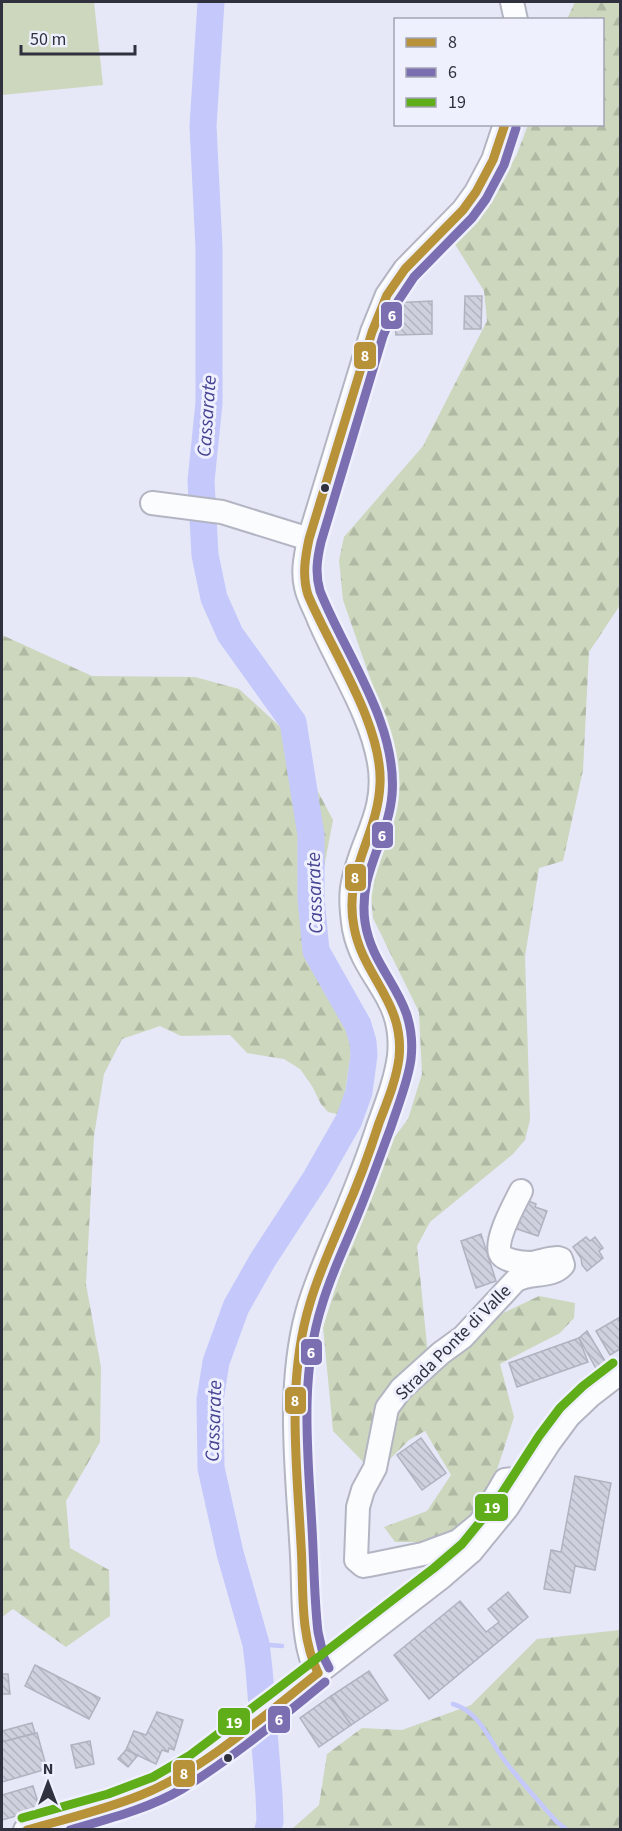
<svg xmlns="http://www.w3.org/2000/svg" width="622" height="1831" font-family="'Source Sans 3',sans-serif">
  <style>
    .grass { fill: #ccd7be }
    .forest { fill: url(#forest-firs) }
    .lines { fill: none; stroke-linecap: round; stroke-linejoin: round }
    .stream { stroke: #c4c8fb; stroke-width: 4.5 }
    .river { stroke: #c4c8fb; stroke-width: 27 }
    .building { fill: url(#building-back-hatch); stroke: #b1b2bf; stroke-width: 1.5 }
    .minor-casing { stroke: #b3b5c2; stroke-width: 26 }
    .minor { stroke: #fbfcfe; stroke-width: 22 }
    .bus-1-casing { stroke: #eef0fe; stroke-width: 14 }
    .bus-2-casing { stroke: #eef0fe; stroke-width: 14 }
    .bus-3-casing { stroke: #eef0fe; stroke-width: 14 }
    .bus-1 { stroke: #b79238; stroke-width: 9 }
    .bus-2 { stroke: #7b6fb1; stroke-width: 9 }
    .bus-3 { stroke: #5fad19; stroke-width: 9 }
    .bus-dot { fill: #30313f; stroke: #eef0fe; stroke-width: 2 }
    .labels { text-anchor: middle; stroke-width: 6; stroke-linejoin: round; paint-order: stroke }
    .street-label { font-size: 18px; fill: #30313f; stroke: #eef0fe }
    .water-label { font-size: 20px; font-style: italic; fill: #474593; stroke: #eef0fe }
    .line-badge { stroke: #eef0fe; stroke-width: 2 }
    .badge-label { font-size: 16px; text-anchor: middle; font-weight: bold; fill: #fff }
  </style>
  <defs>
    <pattern id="forest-firs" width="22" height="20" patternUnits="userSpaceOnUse" patternTransform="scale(1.5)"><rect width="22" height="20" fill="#ccd7be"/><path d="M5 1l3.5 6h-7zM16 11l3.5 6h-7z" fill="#b0b9a4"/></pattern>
    <pattern id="building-back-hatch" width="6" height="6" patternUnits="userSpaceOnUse" patternTransform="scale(1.5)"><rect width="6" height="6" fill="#cfd1de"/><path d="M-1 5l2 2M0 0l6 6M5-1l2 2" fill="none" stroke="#b2b4c0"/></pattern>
  </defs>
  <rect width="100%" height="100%" fill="#e6e8f7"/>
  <polygon class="grass" points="2,2 94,2 103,85 2,95"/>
  <g class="forest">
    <polygon points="575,2 620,2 620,605 589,652 583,770 563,861 539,868 525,957 530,1120 525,1140 513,1154 430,1222 417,1246 428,1355 480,1324 539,1296 575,1303 574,1318 560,1333 500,1364 514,1417 486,1504 444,1542 395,1542 384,1527 427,1511 451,1475 425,1431 409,1440 375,1474 333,1431 323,1327 376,1162 408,1119 422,1074 419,1012 373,918 369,873 367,855 398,792 393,744 343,600 339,560 344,537 423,446 487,321 484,291 453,241 491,200 517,154 528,125 602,124 602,20 567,19"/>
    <polygon points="2,635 92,676 195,677 239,689 287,733 333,820 322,878 319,941 355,1021 342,1115 328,1112 321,1104 312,1086 300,1069 284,1059 247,1053 230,1035 181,1036 160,1026 122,1039 104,1074 94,1136 86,1284 101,1367 100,1442 66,1501 70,1548 109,1570 110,1616 66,1647 13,1609 2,1617"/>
    <polygon points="620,1630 620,1829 292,1829 319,1805 327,1754 362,1728 402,1730 471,1705 537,1639"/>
  </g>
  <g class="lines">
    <g class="stream">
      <polyline points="256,1644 282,1646"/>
      <path d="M453,1704C480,1712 489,1740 505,1761C521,1782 539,1802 557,1822L567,1830"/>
    </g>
    <polyline class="river" points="211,2 203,126 209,248 209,403 201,481 205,555 214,598 230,634 293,722 311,835 311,899 316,951 358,1025 363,1042 364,1055 359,1092 349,1120 316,1178 262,1261 236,1307 216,1362 210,1400 211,1468 230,1553 256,1644 259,1669 269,1795 270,1821 268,1830"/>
  </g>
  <g class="building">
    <polygon points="465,296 482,296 481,329 464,329"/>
    <polygon points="432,301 432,334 396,335 395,326 393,326 392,303"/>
    <polygon points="521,1198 536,1204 535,1207 547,1211 538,1236 511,1227"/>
    <polygon points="481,1234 496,1281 476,1288 461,1241"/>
    <polygon points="586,1237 590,1241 595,1237 603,1248 599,1251 603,1258 587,1271 582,1265 581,1258 573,1247"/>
    <polygon points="620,1317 620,1349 610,1355 596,1331"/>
    <polygon points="587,1331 608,1366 598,1372 579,1338"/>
    <polygon points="579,1338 588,1362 517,1387 509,1363"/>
    <polygon points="421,1438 446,1473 422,1490 397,1455"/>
    <polygon points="575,1476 611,1483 595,1570 575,1566 570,1593 544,1589 551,1550 561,1552"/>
    <polygon points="508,1592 528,1617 429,1699 394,1655 460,1601 486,1632 499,1622 488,1609"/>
    <polygon points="35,1665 100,1698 89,1719 25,1686"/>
    <polygon points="369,1671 388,1700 351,1725 331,1696"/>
    <polygon points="2,1674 8,1674 10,1694 2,1694"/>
    <polygon points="331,1696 351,1725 319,1747 300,1718"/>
    <polygon points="157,1712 183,1720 174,1750 169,1748 168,1752 162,1750 156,1764 126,1750 134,1731 146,1735"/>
    <polygon points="32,1723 35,1733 2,1742 2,1731"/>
    <polygon points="37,1733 47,1769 2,1782 2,1742"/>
    <polygon points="90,1741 94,1764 76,1768 71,1745"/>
    <polygon points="126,1750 138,1755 128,1767 118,1759"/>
    <polygon points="33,1786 40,1809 2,1820 2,1795"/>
  </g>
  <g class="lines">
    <defs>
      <g id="minor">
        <polyline points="512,2 516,20"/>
        <polyline points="152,503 222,512 309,539"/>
        <path d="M521,1191C514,1205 495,1239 500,1253C503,1261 522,1263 530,1263C540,1262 548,1258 558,1258L561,1259L563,1265C551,1279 529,1271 515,1281L463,1337L441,1353L401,1389L387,1408L375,1468L363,1490L358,1507L356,1560L363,1566L369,1565L423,1554L458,1541L480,1523L505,1480L513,1479L522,1484"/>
        <path d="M318,1673C301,1648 304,1587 302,1556C298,1477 286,1391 307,1313C315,1283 329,1253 341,1224C355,1191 368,1158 379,1124C387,1102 396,1079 399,1056C405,995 364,980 354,929C352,916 350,902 352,888C359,841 388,814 379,762C370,712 339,667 319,620C315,609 308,598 306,587C302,571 306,555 309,539L372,332L387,295L405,269L463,210L476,192L493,160L505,124"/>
        <polyline points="25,1830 112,1805 158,1788 196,1766 279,1703 442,1577 471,1552 507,1508 549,1443 569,1416 590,1396 620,1373"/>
      </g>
    </defs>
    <use href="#minor" class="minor-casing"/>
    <use href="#minor" class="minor"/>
    <defs>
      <g id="bus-1">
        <path d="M318,1673C299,1634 304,1587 301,1545C297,1465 286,1381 310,1303C319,1272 333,1243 345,1213C358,1184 369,1154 379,1123C387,1102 396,1081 399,1058C405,1002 363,977 354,927C343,871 378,836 380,784C383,725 331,650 308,595C302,576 305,558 309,539L372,332L387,295L405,269L463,210L476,192L493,160L505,124"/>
        <path d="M27,1830C65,1819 104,1810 141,1795C202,1771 266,1714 318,1673"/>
      </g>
      <g id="bus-2">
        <path d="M329,1668L324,1658L318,1632C314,1597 314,1562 312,1528C308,1454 299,1377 322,1305C331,1274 346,1244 358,1214C370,1185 380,1156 391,1127C398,1105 408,1082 411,1059C418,996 373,975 365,922C358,873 388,840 392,795C398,724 345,654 320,591C315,574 317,559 321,542L383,336L398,301L414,277L472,218L486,199L504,165L516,128"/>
        <path d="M70,1830C108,1819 148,1809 182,1789C233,1758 279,1719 325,1682"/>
      </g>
      <polyline id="bus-3" points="22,1818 108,1794 153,1777 189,1756 272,1693 434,1568 462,1544 497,1501 539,1436 560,1408 583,1386 613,1363"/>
    </defs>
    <use href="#bus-1" class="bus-1-casing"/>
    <use href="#bus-2" class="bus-2-casing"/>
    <use href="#bus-3" class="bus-3-casing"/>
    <use href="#bus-1" class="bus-1"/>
    <use href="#bus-2" class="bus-2"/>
    <use href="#bus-3" class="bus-3"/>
  </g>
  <g class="bus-dot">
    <circle cx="325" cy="488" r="5"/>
    <circle cx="228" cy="1758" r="5"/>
  </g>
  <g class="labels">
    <g class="street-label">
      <text transform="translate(453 1342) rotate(-45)" y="6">Strada Ponte di Valle</text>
    </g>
    <g class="water-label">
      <text transform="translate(206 416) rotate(-86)" y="7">Cassarate</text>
      <text transform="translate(314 893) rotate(-92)" y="7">Cassarate</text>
      <text transform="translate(213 1421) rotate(-88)" y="7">Cassarate</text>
    </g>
  </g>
  <g class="line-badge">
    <rect x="380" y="301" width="23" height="29" rx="6" fill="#7b6fb1"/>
    <rect x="353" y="341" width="24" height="29" rx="6" fill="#b79238"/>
    <rect x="371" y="821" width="23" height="28" rx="6" fill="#7b6fb1"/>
    <rect x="344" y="863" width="23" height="29" rx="6" fill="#b79238"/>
    <rect x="300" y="1338" width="23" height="28" rx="6" fill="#7b6fb1"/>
    <rect x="284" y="1386" width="23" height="29" rx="6" fill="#b79238"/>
    <rect x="474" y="1493" width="35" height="29" rx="6" fill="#5fad19"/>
    <rect x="267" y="1705" width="24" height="29" rx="6" fill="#7b6fb1"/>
    <rect x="217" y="1707" width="34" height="29" rx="6" fill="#5fad19"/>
    <rect x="172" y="1759" width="24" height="29" rx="6" fill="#b79238"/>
  </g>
  <g class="badge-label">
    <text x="392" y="321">6</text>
    <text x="365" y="361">8</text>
    <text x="382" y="841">6</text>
    <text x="355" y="883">8</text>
    <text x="311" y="1358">6</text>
    <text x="295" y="1406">8</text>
    <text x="492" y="1513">19</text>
    <text x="279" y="1725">6</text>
    <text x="234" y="1728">19</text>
    <text x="184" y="1779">8</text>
  </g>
  <rect width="622" height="1831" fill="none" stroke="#30313f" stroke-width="6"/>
  <rect x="394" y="18" width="210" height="108" fill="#eef0fe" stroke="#a2a4b2" stroke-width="1.5"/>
  <rect x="406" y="38" width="30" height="9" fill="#b79238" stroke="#a2a4b2" stroke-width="1.5"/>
  <text x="448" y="48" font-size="18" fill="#30313f">8</text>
  <rect x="406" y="68" width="30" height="9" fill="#7b6fb1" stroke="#a2a4b2" stroke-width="1.5"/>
  <text x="448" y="78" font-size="18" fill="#30313f">6</text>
  <rect x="406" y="98" width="30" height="9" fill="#5fad19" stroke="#a2a4b2" stroke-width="1.5"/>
  <text x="448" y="108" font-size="18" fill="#30313f">19</text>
  <g transform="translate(48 1783)" stroke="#eef0fe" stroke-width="4.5" paint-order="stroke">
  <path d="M0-4.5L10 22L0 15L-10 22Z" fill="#30313f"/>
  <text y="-9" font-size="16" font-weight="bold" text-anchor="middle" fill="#30313f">N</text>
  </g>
  <path d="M21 45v9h114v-9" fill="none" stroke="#30313f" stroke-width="3"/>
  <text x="30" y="45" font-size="18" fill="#30313f" stroke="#eef0fe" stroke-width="4.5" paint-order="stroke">50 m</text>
</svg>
